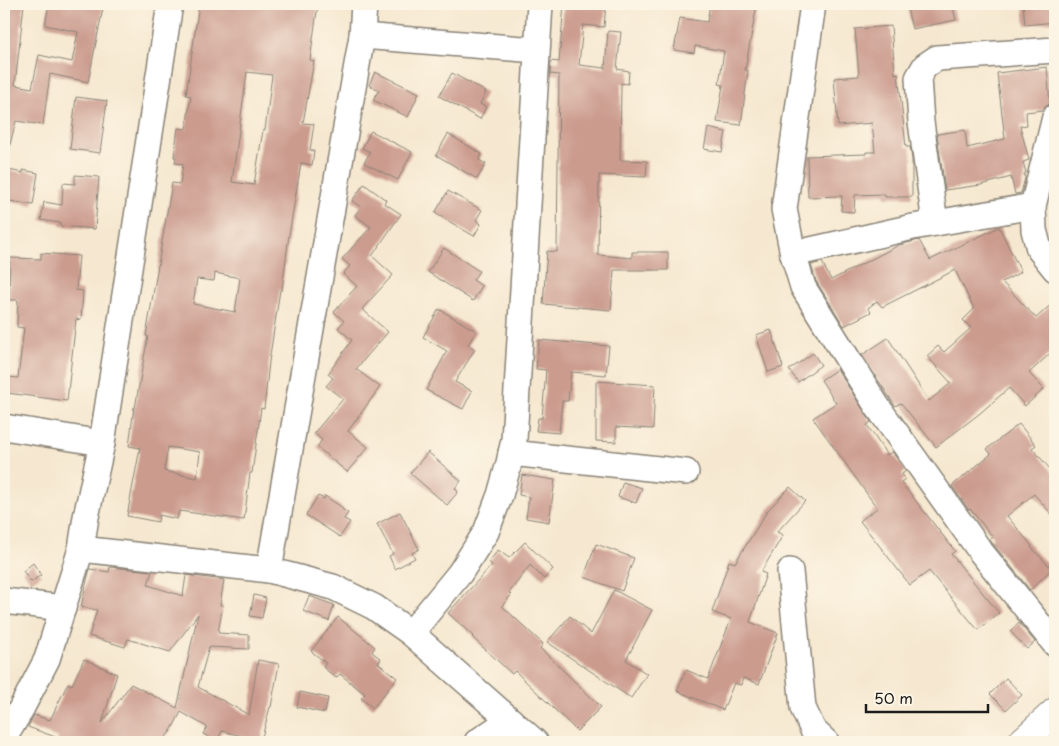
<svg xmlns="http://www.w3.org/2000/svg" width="1059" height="746" font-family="'Playpen Sans',sans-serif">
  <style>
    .building { fill: #cb9b8e; fill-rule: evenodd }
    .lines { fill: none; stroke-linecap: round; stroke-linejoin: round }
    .minor-casing { stroke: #898276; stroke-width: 28 }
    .major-casing { stroke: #898276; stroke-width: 30 }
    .minor { stroke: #fff; stroke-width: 25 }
    .major { stroke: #fff; stroke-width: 28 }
  </style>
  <rect width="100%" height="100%" fill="#fcf5e5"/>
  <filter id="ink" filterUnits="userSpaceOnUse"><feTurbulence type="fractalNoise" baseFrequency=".02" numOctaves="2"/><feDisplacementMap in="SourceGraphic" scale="10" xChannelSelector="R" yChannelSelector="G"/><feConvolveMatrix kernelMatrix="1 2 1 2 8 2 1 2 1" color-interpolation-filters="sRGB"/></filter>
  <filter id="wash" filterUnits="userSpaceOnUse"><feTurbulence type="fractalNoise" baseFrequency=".0096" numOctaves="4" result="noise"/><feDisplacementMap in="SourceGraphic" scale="20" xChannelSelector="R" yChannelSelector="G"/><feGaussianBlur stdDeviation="1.12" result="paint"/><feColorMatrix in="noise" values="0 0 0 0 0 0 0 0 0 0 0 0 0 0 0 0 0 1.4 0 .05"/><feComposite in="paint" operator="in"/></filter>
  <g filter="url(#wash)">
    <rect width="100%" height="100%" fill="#f6e8d0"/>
    <g id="blocks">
      <g class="building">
        <polygon points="9,4 24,4 15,85 32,88 39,55 72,62 78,32 45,25 49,4 81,4 103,8 88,82 50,74 43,125 16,121 8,152 4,151 4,47"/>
        <path d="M199,4H318L310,60L314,61L303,123L314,124L310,150L314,151L312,165L301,163L289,235L282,290H280L269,362L264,409L261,408L252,473H250L244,520L179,511L177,519L159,515L158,522L127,516L140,448L129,446L134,407L135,408L148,336H146L172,183L180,184L183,164L175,163L176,157H174L178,128L186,129L191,96L186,95ZM247,72L272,75L265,130H263L254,185L232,182ZM215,273L240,278L235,312L193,304L197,279L214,281ZM168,447L200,452L197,478L164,471Z"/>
        <polygon points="564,4 606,4 604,27 583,25 579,65 605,68 608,31 621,32 617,69 629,71 628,84 621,83 620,160 647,161 646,177 599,175 598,255 632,258 632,252 668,252 668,270 614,270 611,310 543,304 547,251 557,252 559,75 550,74 551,61 559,62"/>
        <polygon points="710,4 757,4 745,70 748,70 741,125 717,122 723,85 719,84 724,51 695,46 694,53 674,50 680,18 707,22"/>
        <polygon points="906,4 952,4 956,20 912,29"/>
        <polygon points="1023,4 1055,4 1055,22 1025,25"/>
        <polygon points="891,26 895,74 898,73 906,147 910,147 912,159 912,197 885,197 885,194 855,195 854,212 841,211 842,196 808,197 807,156 866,154 866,152 875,152 872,123 838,126 834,78 859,76 855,29"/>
        <polygon points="1047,67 1050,104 1045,107 1043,110 1026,112 1027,125 1020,126 1029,160 1023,162 1026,173 1024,174 1025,178 1021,193 1015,194 1011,177 981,185 945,190 937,134 965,130 967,148 1005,139 997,73"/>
        <polygon points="375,72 419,93 408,117 373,100 379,90 369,85"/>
        <polygon points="452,73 486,92 480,104 486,107 480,119 439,96"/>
        <polygon points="76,97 107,101 100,153 70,149"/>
        <polygon points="708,128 726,132 722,152 704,149"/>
        <polygon points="371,131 412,152 398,180 364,163 370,152 362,148"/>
        <polygon points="448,134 482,154 479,160 486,164 477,179 436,155"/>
        <polygon points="4,169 23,173 23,170 38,173 33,205 4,200"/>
        <polygon points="75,175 99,177 95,229 60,226 60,223 41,220 44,202 62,205 63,183 75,184"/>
        <polygon points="364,184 386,200 384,203 401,214 372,256 393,275 362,309 388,332 356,369 380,387 348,431 368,447 347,472 317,447 322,440 314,433 343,399 326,386 333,378 328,374 352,340 338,328 344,321 334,312 357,286 343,274 350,266 342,259 371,227 355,215 361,207 352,201"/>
        <polygon points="448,191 482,210 476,220 481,224 474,236 435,213"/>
        <polygon points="999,227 1021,272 1002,282 1036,318 1055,301 1055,349 1029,373 1044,389 1025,406 1009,388 979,414 936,447 901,403 895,406 862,355 888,338 929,401 951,383 927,356 938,346 944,352 971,328 963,320 974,309 955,270 882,307 877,301 868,308 871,312 844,326 816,281 811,265 822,262 831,280 899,245 919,240 930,260"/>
        <polygon points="444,248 479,271 473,280 482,286 473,301 428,272"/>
        <polygon points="41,253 79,256 76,290 83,291 81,320 76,319 67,401 7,393 9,377 18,378 24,328 17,327 18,300 9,300 10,258 41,259"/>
        <polygon points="439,309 476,331 468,345 475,349 455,382 472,391 463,409 426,390 447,351 423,337"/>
        <polygon points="771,330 783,367 768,372 756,335"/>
        <polygon points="539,340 609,346 606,375 571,372 568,401 562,401 559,433 536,431 538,418 542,418 546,370 536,369"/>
        <polygon points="813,353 821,365 798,382 789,370"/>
        <polygon points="837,369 871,422 867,425 887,455 892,452 906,471 902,474 905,479 901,482 955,551 951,554 999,613 978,630 929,571 910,585 860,521 877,508 833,446 813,418 836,403 821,380"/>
        <polygon points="596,381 655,385 653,429 616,427 616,442 596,441"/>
        <polygon points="1019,424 1036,445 1032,448 1055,475 1055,518 1034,494 1007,516 1032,546 1031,547 1052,569 1030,590 990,540 993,537 970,509 969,510 952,486 991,454 987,449"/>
        <polygon points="428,452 461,481 455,488 458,492 447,505 410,473"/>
        <polygon points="522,475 555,480 549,522 526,518 529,497 519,495"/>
        <polygon points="623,482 642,488 636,503 618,497"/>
        <polygon points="790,487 805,501 777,532 783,535 761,572 766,574 750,622 778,633 759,684 743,678 741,685 734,683 723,710 677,691 686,670 708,679 731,619 712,612 729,561 735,563 768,510"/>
        <polygon points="318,496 324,499 325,496 343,508 342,509 348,513 344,519 350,522 340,537 306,515"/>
        <polygon points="400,512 419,549 412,553 415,558 395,569 389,556 393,554 377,524"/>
        <polygon points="525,542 553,569 544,579 530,565 509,593 511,595 502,606 543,644 540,648 601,707 577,731 515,671 512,674 472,637 473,636 448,613 492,565 489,562 498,550 509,558"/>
        <polygon points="596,544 634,558 622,591 584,577"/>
        <polygon points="33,563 41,575 31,582 23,571"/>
        <polygon points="110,567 152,571 148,585 183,596 186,575 224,580 220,605 223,605 218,633 249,635 249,649 209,647 198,687 249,715 258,660 279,664 271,707 270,707 261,741 222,731 217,741 203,734 207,727 181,712 171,731 161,742 57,742 58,738 28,727 34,715 50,720 68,683 72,685 84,659 117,674 102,723 131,684 177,708 198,614 170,652 128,639 125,647 89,636 97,610 81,607 87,580 90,569 109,572"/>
        <polygon points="614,590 652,610 626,660 647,674 631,698 547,642 570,616 591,634"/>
        <polygon points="254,595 266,598 262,618 250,616"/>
        <polygon points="309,596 334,605 329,621 303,611"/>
        <polygon points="338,617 375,647 372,652 381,659 378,663 397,678 373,708 361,698 365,694 340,674 336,678 323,667 326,663 311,651"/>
        <polygon points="1019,623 1035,642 1027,649 1010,631"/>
        <polygon points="1006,678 1022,695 1006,710 990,694"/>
        <polygon points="300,692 328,698 325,713 297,707"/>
      </g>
    </g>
  </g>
  <g filter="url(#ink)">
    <use href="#blocks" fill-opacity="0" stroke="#898276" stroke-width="1"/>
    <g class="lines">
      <defs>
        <g id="minor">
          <polyline points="813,4 784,209 793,254 803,287 877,406 981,552 1055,644"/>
          <polyline points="362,36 536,50"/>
          <polyline points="1055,117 1033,206 1034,230 1039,249 1055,269"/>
          <polyline points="935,223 921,122 918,78 925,66 937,58 1055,50"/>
          <polyline points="793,254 913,227 1033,206"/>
          <polyline points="4,427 102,443"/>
          <polyline points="511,453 686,472"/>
          <polyline points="81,549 269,570 333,587 374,607 411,633 535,742"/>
          <polyline points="269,570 362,36 364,4"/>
          <polyline points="790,571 803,708 813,730 826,742"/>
          <polyline points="4,601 63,608"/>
          <polyline points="411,633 460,573 486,532 500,495 509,463 514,440 540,4"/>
          <polyline points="4,738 19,713 47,659 81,549 86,517 102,443 170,4"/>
          <polyline points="477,742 510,720"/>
        </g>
        <polyline id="major" points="1022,742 1055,712"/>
      </defs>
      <use href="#minor" class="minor-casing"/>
      <use href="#major" class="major-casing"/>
      <use href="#minor" class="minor"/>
      <use href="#major" class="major"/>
    </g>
  </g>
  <rect width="1059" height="746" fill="none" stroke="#fcf5e5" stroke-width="20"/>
  <path d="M866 704v8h122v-8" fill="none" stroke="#1c1c1c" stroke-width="2.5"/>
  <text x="874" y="704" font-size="15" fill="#1c1c1c" stroke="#fcf5e5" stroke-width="4" paint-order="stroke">50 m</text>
</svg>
